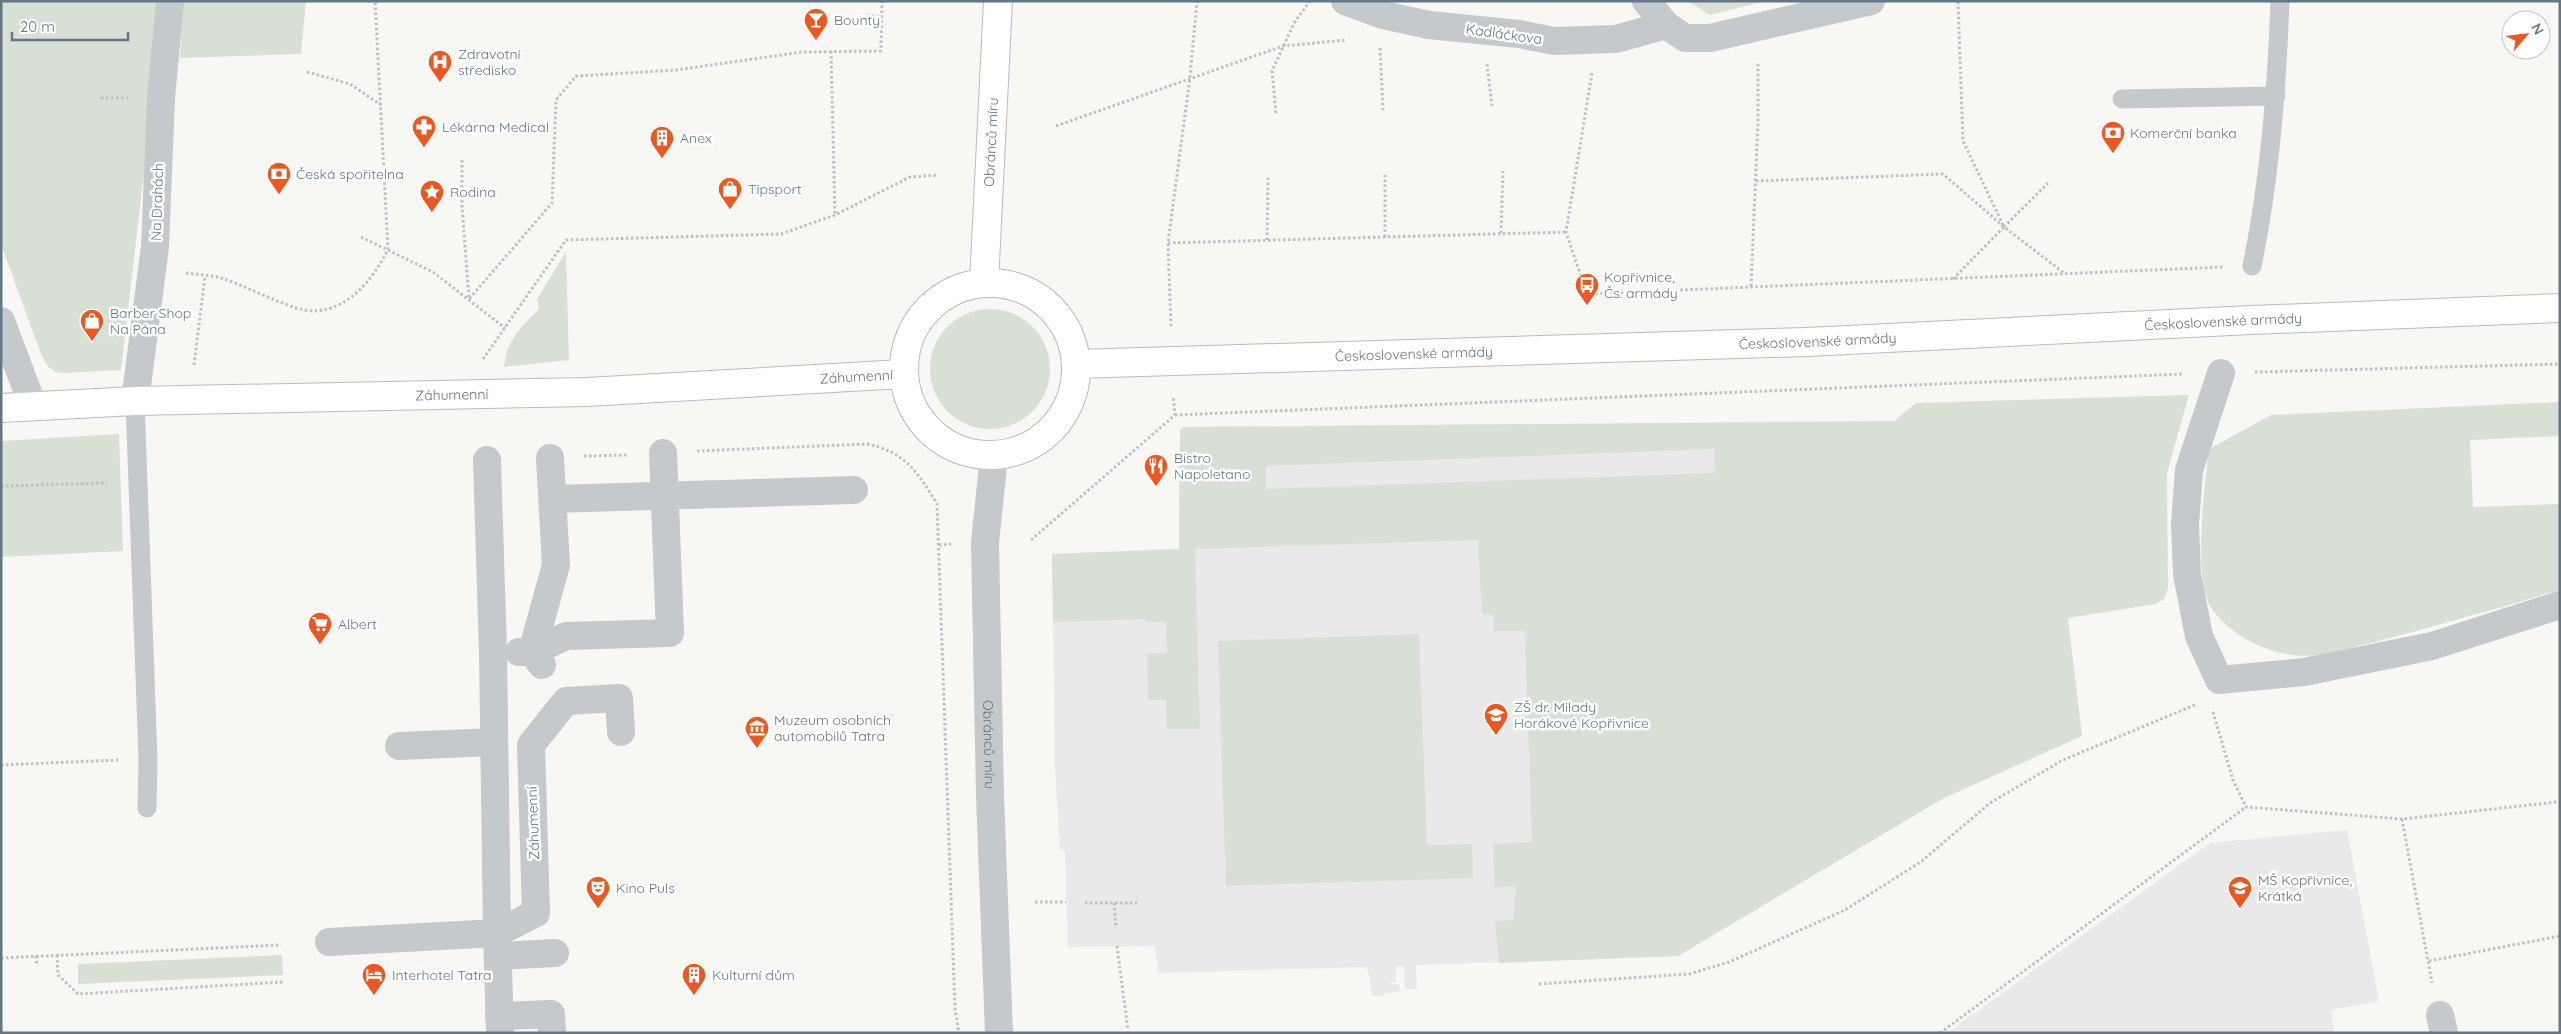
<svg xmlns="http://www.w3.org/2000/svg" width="2561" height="1034" font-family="Quicksand,sans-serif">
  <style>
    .built { fill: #e8e9e8 }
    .green { fill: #d8dfd5; fill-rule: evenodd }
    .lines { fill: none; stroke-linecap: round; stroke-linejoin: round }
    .secondary-casing { stroke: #b7bcc1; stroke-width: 30 }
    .path { stroke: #bec1c3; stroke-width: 3; stroke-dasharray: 2.5 2.5; stroke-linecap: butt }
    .service { stroke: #c5c9cc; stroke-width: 19 }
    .pedestrian { stroke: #c5c9cc; stroke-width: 28 }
    .minor { stroke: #c5c9cc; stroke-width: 28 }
    .secondary { stroke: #fff; stroke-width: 28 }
    .labels { text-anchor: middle; stroke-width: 5; stroke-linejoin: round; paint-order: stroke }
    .poi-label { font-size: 14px; fill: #657687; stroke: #fff; text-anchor: start }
    .street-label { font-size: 14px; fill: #657687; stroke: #fff }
  </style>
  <rect width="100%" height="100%" fill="#f7f8f4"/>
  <g class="built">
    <polygon points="1894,421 1942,799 1678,956 1416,965 1417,989 1405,989 1404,966 1396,966 1396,982 1391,982 1391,985 1399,984 1400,991 1373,997 1367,967 1158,973 1155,946 1068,947 1065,851 1060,850 1055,767 1052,554 1179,549 1180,430 1184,427"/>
    <polygon points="2347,830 2379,1001 2331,1010 2334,1033 1947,1033 2210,843"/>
  </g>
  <g class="green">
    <polygon points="1,1 159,1 150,121 121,370 64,373 56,372 48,367 41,354 1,244"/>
    <polygon points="183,1 306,1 301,54 180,58"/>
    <polygon points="1688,1 1765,1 1710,15"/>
    <path d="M566,252L569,360L504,367C507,338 520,329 539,309L537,299Z"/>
    <circle cx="990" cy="369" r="60"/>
    <path d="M2189,395L2167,473L2168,589L2163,600L2155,604L2068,618L2082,736L1942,799L1678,956L1499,963L1495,921L1513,920L1516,888L1514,886L1495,887L1493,844L1532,842L1525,631H1494L1493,615L1482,614L1478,540L1195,549L1200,729H1167L1166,700H1148L1147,654L1167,653L1166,622H1146L1145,619L1053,622L1052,554L1179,549L1180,430L1184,427L1894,421L1916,403ZM1714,449L1715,473L1266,489V466Z"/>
    <path d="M2560,402V436L2470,440L2473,507L2560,504V590C2498,608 2436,626 2374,642C2348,648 2319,659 2292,655C2263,651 2229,634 2212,609C2192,579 2205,485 2209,449L2271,415Z"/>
    <polygon points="119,434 123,551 1,557 1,441"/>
    <polygon points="1419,634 1427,845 1472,844 1473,878 1226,886 1218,641"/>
    <polygon points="282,955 283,975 78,984 78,964"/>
  </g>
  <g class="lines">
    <defs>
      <g id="secondary">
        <circle cx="990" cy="369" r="86"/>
        <path id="s2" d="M984,283L998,1"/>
        <path id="s3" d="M1076,364L1807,342L2251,320L2560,308"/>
        <path id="s4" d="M1,408L135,401L587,392L903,374"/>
      </g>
    </defs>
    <use href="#secondary" class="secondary-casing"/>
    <g class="path">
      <polyline points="867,15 882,17"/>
      <polyline points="1380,48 1383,110"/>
      <polyline points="831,51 835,215"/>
      <polyline points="1487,64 1492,106"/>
      <polyline points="307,72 350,84 381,105"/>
      <polyline points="1592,73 1566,232 1587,294 2223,267"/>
      <polyline points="101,98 128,98"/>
      <polyline points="1276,113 1272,71 1294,23 1310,1"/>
      <polyline points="1056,126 1283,46 1346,40"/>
      <polyline points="462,160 462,206 469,299 552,203 556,100 576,76 676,70 802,52 881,51 882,1"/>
      <polyline points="1756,181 1943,174 2004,227 2064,273"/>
      <polyline points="2004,227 2048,183"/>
      <polyline points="1501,233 1503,171"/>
      <polyline points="361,237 433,272 505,328"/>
      <polyline points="1385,237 1385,175"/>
      <polyline points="1267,240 1268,178"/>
      <polyline points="1168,243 1566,232"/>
      <path d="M186,273C199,275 213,275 224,279C247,286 293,312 315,311C350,309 374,278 388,249L375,1"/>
      <polyline points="1953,279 2004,227 1963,141 1958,1"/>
      <polyline points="1751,286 1758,121 1758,62"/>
      <polyline points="1171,326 1168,243 1190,77 1197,1"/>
      <polyline points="483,359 566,240 781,234 835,215 910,177 938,175"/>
      <polyline points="194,365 205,276"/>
      <polyline points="2255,372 2560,364"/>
      <polyline points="1175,415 2184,374"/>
      <path d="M697,451L867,444C905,452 918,472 937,504L955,1009L959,1033"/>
      <polyline points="584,456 628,455"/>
      <polyline points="1,486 107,483"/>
      <polyline points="1031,540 1175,415 1173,396"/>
      <polyline points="939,545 951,544"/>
      <polyline points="2213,712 2233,780 2246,807 2402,819 2557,802"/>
      <polyline points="1,765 118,760"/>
      <polyline points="2402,819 2432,983"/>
      <polyline points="1035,902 1066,902"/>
      <polyline points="1085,903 1137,903"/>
      <polyline points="1114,903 1116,928"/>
      <polyline points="1117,946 1128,1030"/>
      <polyline points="57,955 58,975 78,994 283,982"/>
      <polyline points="36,956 37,966"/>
      <polyline points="1,958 281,945"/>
      <polyline points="2429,961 2560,936"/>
      <polyline points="1539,984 1689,974 1729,962 1845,910 1922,861 1990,803 2063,760 2197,704"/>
      <polyline points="1940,1033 2246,807"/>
    </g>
    <g class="service">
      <polyline points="2122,99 2276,96"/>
      <path d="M2252,266C2270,179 2277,90 2280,1"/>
      <polyline points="135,401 148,759 147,808"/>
    </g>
    <g class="pedestrian">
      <polyline points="487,460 493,652 497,933 500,1033"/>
      <polyline points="553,499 854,490"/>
      <polyline points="519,652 532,652 556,565 550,458"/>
      <polyline points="542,665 532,652 566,636 670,633 663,453"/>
      <polyline points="399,746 494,742"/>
      <polyline points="329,942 497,933 536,913 531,745 566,701 619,698 621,732"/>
      <polyline points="498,956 555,953"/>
      <polyline points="499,1016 551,1014 552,1033"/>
    </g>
    <g class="minor">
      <polyline points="1345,1 1383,15 1429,25 1519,34 1554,41 1616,39 1666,25"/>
      <polyline points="1646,1 1666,25 1685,38 1710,38 1871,1"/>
      <polyline points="1,321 33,406"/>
      <polyline points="2221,373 2189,470 2185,525 2187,574 2199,636 2219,680 2304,672 2432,646 2560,605"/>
      <polyline points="135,401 155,247 161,98 170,1"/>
      <path id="s1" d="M994,456L985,543L990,796L999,1033"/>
      <polyline points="2440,1015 2444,1033"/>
    </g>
    <use href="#secondary" class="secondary"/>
  </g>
  <defs>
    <symbol id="bar-pin" viewBox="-11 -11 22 30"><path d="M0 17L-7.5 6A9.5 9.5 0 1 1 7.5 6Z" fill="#ea5922" stroke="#fff"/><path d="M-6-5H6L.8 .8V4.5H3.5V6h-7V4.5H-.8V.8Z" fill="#fff"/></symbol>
    <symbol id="hospital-pin" viewBox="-11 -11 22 30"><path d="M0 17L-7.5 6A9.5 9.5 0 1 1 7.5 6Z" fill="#ea5922" stroke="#fff"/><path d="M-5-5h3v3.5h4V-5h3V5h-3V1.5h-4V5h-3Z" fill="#fff"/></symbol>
    <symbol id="pharmacy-pin" viewBox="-11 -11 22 30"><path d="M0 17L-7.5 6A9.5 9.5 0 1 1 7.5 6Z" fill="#ea5922" stroke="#fff"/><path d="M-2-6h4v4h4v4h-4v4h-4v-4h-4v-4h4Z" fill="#fff"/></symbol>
    <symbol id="bank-pin" viewBox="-11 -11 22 30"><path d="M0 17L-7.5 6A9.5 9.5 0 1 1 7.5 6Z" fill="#ea5922" stroke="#fff"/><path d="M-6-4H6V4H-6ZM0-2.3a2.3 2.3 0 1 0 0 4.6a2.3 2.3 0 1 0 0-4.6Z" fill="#fff"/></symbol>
    <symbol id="building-pin" viewBox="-11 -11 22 30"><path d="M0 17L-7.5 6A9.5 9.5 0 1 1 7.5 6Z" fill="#ea5922" stroke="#fff"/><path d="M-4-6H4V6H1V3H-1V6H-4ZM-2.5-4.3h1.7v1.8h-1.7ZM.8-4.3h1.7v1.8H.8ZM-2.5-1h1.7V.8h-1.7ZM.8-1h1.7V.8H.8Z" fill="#fff"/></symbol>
    <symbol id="shop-pin" viewBox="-11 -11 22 30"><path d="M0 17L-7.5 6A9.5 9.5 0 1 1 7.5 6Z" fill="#ea5922" stroke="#fff"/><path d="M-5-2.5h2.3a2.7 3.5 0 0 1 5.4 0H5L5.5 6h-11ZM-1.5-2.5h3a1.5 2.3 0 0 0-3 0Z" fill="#fff"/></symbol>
    <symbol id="sight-pin" viewBox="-11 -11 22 30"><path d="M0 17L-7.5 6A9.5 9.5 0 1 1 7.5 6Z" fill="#ea5922" stroke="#fff"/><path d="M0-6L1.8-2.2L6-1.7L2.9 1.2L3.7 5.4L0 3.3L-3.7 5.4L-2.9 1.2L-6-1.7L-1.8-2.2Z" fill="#fff"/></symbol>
    <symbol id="bus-pin" viewBox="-11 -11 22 30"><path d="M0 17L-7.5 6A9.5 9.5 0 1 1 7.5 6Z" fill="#ea5922" stroke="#fff"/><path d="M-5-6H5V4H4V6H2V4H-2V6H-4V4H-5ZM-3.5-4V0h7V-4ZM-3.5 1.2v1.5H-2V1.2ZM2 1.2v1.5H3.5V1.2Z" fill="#fff"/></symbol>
    <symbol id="restaurant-pin" viewBox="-11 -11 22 30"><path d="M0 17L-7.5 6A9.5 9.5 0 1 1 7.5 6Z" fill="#ea5922" stroke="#fff"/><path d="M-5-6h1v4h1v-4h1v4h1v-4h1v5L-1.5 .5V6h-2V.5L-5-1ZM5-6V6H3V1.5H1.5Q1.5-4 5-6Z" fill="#fff"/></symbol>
    <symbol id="supermarket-pin" viewBox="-11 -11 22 30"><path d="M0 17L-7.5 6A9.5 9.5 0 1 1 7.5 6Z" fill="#ea5922" stroke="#fff"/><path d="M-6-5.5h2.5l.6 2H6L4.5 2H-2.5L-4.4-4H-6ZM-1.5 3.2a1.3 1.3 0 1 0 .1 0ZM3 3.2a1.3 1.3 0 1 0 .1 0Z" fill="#fff"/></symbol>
    <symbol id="school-pin" viewBox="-11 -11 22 30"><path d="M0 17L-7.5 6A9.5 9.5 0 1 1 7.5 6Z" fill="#ea5922" stroke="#fff"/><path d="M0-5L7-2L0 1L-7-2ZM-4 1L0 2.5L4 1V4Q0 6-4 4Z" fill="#fff"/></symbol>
    <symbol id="museum-pin" viewBox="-11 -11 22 30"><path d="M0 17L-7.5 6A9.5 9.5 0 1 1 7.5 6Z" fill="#ea5922" stroke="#fff"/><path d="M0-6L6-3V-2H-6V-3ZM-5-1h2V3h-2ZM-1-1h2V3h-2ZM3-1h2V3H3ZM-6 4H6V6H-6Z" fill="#fff"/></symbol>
    <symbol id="theatre-pin" viewBox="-11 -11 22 30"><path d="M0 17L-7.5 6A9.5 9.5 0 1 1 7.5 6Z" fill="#ea5922" stroke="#fff"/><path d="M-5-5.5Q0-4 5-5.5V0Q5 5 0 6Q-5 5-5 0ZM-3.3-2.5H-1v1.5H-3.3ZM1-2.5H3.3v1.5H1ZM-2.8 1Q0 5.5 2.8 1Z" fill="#fff"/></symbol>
    <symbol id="hotel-pin" viewBox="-11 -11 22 30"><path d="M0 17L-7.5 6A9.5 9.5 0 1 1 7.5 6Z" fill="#ea5922" stroke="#fff"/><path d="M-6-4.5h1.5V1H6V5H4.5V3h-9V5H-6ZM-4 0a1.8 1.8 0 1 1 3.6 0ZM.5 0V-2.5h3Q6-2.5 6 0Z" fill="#fff"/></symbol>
  </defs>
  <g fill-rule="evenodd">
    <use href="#bar-pin" x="802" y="6" width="28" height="38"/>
    <use href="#hospital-pin" x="426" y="48" width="28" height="38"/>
    <use href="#pharmacy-pin" x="410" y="113" width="28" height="38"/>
    <use href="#bank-pin" x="2099" y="119" width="28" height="38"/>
    <use href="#building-pin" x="648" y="124" width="28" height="38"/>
    <use href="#bank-pin" x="265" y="160" width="28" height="38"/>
    <use href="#shop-pin" x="716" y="175" width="28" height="38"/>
    <use href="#sight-pin" x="418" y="178" width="28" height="38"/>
    <use href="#bus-pin" x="1573" y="271" width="28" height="38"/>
    <use href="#shop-pin" x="78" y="307" width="28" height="38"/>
    <use href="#restaurant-pin" x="1142" y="452" width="28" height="38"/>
    <use href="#supermarket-pin" x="306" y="610" width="28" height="38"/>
    <use href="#school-pin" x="1482" y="701" width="28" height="38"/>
    <use href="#museum-pin" x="743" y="714" width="28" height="38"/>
    <use href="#theatre-pin" x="584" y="874" width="28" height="38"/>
    <use href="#school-pin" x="2226" y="874" width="28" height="38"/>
    <use href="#hotel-pin" x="360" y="961" width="28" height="38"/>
    <use href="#building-pin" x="680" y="961" width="28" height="38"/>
  </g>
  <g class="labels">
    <g class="poi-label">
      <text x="834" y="25">Bounty</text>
      <text x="458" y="59">Zdravotní<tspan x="458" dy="16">středisko</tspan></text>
      <text x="442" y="132">Lékárna Medical</text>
      <text x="2130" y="138">Komerční banka</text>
      <text x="680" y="143">Anex</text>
      <text x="296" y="179">Česká spořitelna</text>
      <text x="748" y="194">Tipsport</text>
      <text x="450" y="197">Rodina</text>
      <text x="1604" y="282">Kopřivnice,<tspan x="1604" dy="16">Čs. armády</tspan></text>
      <text x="110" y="318">Barber Shop<tspan x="110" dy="16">Na Pána</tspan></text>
      <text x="1174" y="463">Bistro<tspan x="1174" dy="16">Napoletano</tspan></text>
      <text x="338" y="629">Albert</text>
      <text x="1514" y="712">ZŠ dr. Milady<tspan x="1514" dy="16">Horákové Kopřivnice</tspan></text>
      <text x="774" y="725">Muzeum osobních<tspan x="774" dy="16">automobilů Tatra</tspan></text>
      <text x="2258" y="885">MŠ Kopřivnice,<tspan x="2258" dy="16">Krátká</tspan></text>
      <text x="616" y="893">Kino Puls</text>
      <text x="392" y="980">Interhotel Tatra</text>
      <text x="712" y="980">Kulturní dům</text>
    </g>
    <g class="street-label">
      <text transform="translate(1504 34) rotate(8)" y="5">Kadláčkova</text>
      <text dy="5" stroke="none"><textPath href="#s2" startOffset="141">Obránců míru</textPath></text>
      <text transform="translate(157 202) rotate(-88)" y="5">Na Drahách</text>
      <text dy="5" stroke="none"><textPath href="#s3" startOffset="1148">Československé armády</textPath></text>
      <text dy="5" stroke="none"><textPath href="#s3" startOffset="742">Československé armády</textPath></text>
      <text dy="5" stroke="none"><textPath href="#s3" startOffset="338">Československé armády</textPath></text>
      <text dy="5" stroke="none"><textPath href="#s4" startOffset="856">Záhumenní</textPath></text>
      <text dy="5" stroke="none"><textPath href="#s4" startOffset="451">Záhumenní</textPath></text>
      <text dy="5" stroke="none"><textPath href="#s1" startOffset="289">Obránců míru</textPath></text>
      <text transform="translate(533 823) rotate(-92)" y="5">Záhumenní</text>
    </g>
  </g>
  <rect width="2561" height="1034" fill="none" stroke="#657687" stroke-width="5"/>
  <g transform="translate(2526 35) rotate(62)"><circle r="24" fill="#ffffff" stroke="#c1c8cf"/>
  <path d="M0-4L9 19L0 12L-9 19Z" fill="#ea5922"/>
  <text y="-8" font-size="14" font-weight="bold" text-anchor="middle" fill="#657687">N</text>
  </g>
  <path d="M12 32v8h116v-8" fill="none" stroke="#657687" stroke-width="2.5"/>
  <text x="20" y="32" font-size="15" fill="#657687" stroke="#ffffff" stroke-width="4" paint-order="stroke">20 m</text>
</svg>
